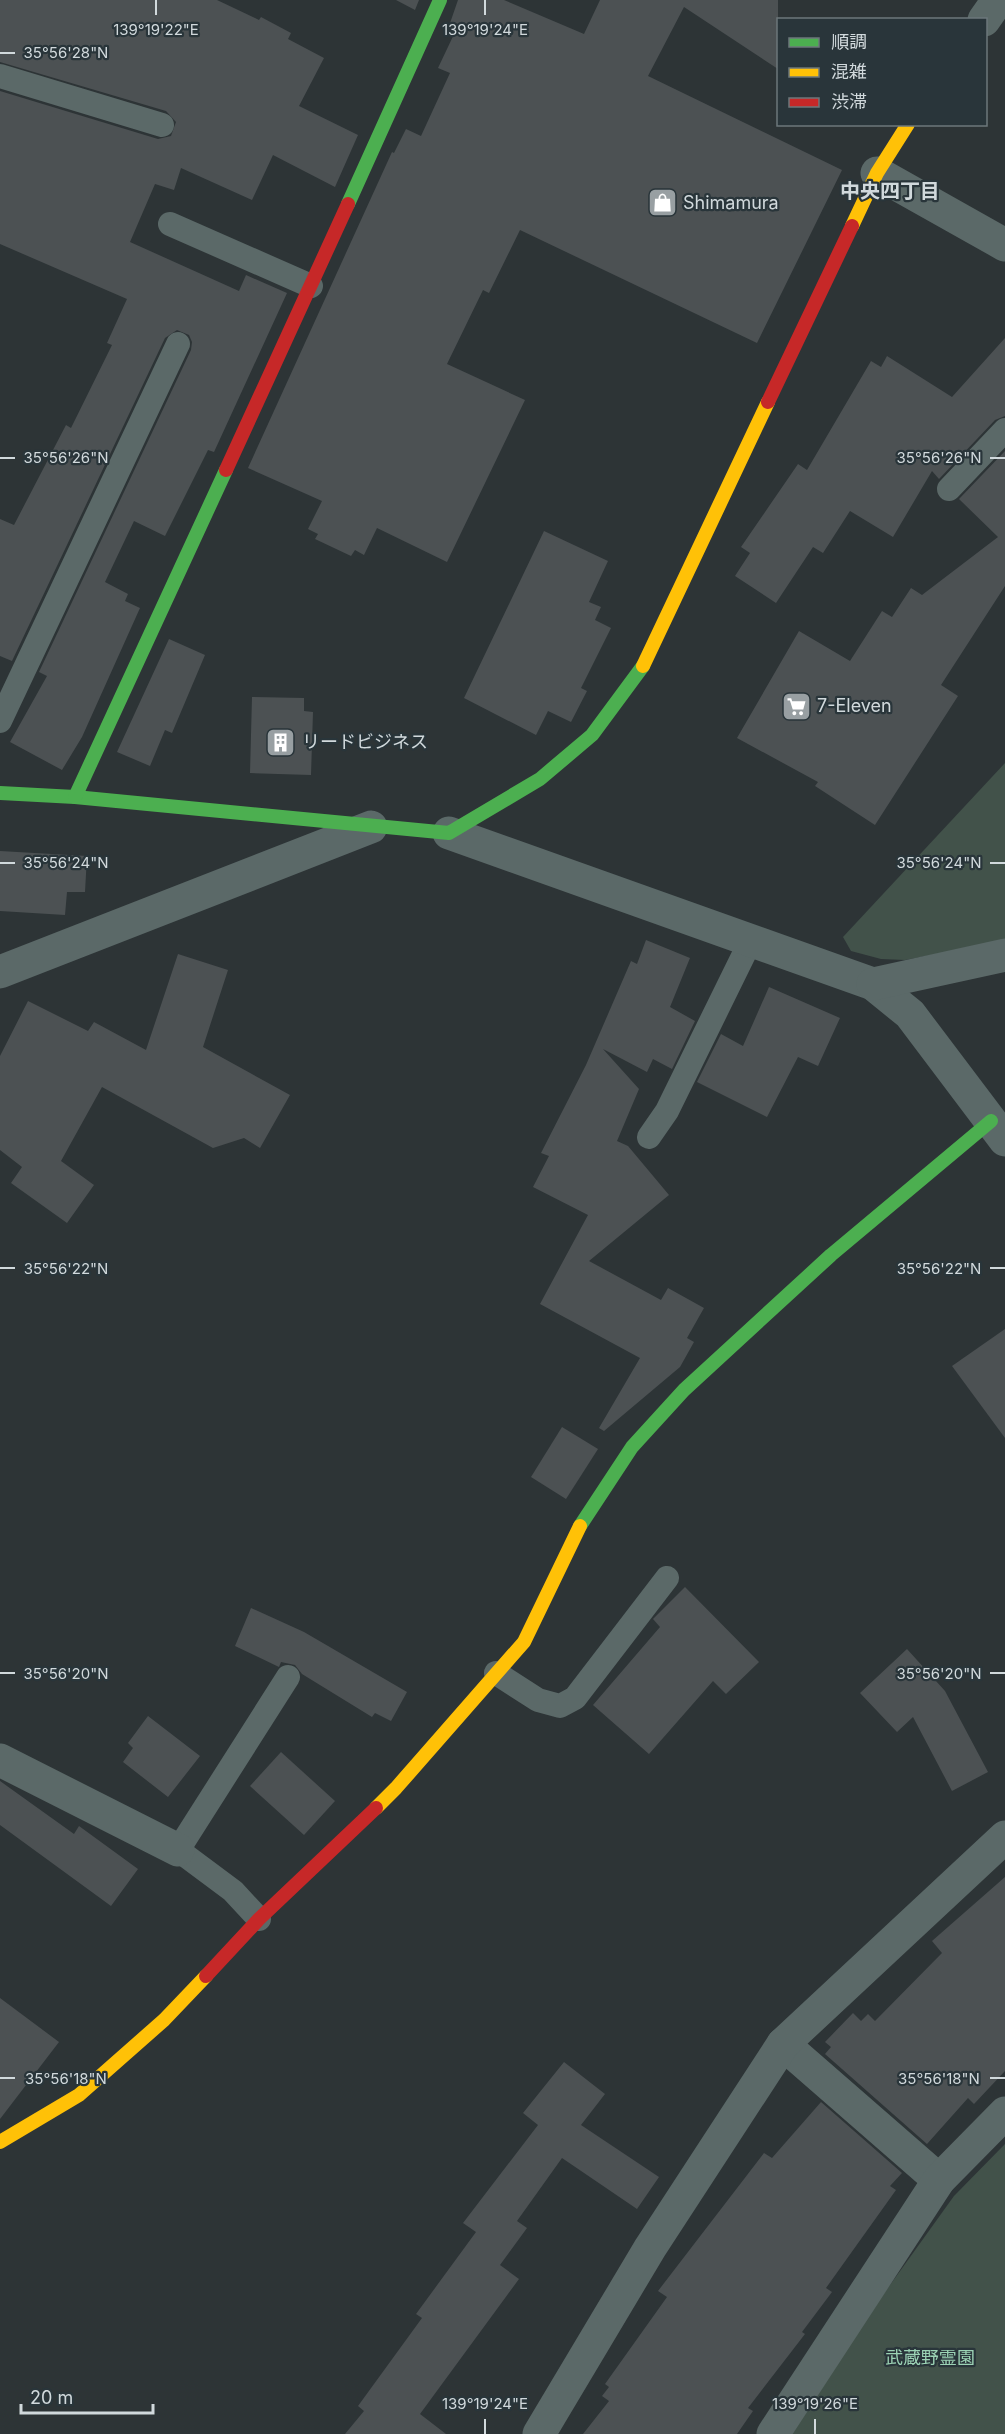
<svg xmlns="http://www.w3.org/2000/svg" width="1005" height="2434" font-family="Inter,'Noto Sans JP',sans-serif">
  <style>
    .green { fill: #42524a }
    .building { fill: #4c5153 }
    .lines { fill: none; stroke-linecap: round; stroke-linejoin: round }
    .lane { stroke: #5b6968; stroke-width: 24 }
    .street { stroke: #5b6968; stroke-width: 33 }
    .fast { stroke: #4caf50; stroke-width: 14 }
    .slow { stroke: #ffc107; stroke-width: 14 }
    .jam { stroke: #c62828; stroke-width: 14 }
    .ticks { fill: none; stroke: #d1d9dc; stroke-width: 2 }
    .labels { text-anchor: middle; stroke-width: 4.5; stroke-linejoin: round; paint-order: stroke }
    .poi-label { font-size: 18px; fill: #d1d9dc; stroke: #29353a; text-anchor: start }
    .park-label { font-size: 18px; fill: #9cd3b5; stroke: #29353a }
    .neighbourhood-label { font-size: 20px; font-weight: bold; fill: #d1d9dc; stroke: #29353a }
    .ticks-label { font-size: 15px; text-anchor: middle; fill: #d1d9dc; stroke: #29353a; stroke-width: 4.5; stroke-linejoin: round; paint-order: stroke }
  </style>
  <rect width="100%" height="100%" fill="#2d3436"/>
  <g class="green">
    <polygon points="1005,763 1005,941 905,960 881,959 851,951 843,937"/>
    <polygon points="1005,2144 1005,2434 789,2434 844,2349 954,2196"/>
  </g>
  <g class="building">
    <polygon points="0,0 217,0 259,20 261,17 291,33 288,39 324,58 299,106 358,135 335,187 273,155 252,200 181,168 174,190 155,184 130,242 239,291 246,275 287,293 214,452 208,450 165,536 134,521 105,582 128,594 125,601 140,608 82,737 62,770 10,742 47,676 39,672 191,350 192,342 189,335 177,330 165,338 12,661 0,656 0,519 14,525 66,425 71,428 112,345 107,343 127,299 0,244 0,91 158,139 171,136 176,122 166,111 0,62"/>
    <polygon points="396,0 419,0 415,10"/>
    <polygon points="458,0 504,0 584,34 600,0 778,0 778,69 684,7 648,76 842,170 757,343 520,230 489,293 483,290 447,364 525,400 447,562 377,528 364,555 355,550 351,556 315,539 318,534 308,529 322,501 248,468 392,152 394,153 406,129 421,136 450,73 438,68 456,30 449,26"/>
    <polygon points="1005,338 1005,416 995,420 939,479 932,471 893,537 850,511 823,553 813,547 776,603 735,576 750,553 741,547 798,464 807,470 871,361 881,367 887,356 952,397"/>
    <polygon points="1005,451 1005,586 941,685 958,696 875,825 815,786 818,782 737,738 799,631 850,661 882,611 892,617 911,588 922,595 998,537 959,499"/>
    <polygon points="544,531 608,561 589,602 601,607 595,620 611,628 581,688 587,691 571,722 548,711 536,735 464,698"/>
    <polygon points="169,639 205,655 172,733 165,730 150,766 117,752"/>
    <polygon points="252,697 304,698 304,711 313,712 311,775 250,773"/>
    <polygon points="0,851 87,856 85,892 67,892 65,915 0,911"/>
    <polygon points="646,940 690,958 670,1007 695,1021 672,1069 653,1059 647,1072 603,1049 639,1089 617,1141 628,1146 669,1195 589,1261 661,1300 668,1288 704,1308 687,1338 694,1342 680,1367 604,1431 599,1428 640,1358 540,1304 588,1215 533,1187 549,1156 541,1153 586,1065 631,961 637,964"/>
    <polygon points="178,954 228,970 203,1047 290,1095 260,1148 244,1138 213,1148 102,1087 61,1161 94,1185 67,1223 11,1183 22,1167 0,1150 0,1056 28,1001 88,1031 94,1022 146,1050"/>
    <polygon points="769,987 840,1018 818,1066 798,1057 767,1117 697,1082 721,1034 743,1046"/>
    <polygon points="1005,1329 1005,1438 952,1366"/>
    <polygon points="562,1427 598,1449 566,1499 531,1477"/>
    <polygon points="685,1587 759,1662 726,1694 713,1681 649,1754 593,1705 660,1627 653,1619"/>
    <polygon points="251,1608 304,1632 407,1692 391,1721 375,1713 372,1717 302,1674 295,1665 281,1662 279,1667 235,1646"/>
    <polygon points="907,1649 945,1691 988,1772 952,1791 913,1717 897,1732 860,1693"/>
    <polygon points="148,1716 200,1756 168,1797 123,1762 133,1748 128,1743"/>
    <polygon points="281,1752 335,1801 304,1835 250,1786"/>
    <polygon points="0,1781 74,1834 79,1826 138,1869 111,1906 0,1825"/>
    <polygon points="1005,1877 1005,2071 974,2104 968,2098 927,2144 825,2054 831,2047 825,2042 853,2013 861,2021 868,2014 875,2021 942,1953 932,1941"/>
    <polygon points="0,1998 59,2042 0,2119"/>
    <polygon points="564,2062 605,2094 581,2125 659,2177 637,2209 562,2158 517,2221 527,2228 500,2265 519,2279 420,2414 446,2434 345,2434 364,2411 358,2406 422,2318 416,2314 476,2232 463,2223 538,2125 523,2113"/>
    <polygon points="821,2102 902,2173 890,2186 896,2190 826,2288 832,2292 802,2332 805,2334 748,2408 753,2411 737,2434 583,2434 609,2401 602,2396 609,2387 605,2384 667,2297 658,2291 764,2153 772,2158"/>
  </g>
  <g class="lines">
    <g class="lane">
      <polyline points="0,76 162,125"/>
      <polyline points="170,224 311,286"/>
      <polyline points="949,489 1005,430"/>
      <polyline points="0,721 178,344"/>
      <polyline points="649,1137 667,1111 750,942"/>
      <polyline points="496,1673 538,1700 560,1706 575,1698 667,1578"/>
      <polyline points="259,1919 233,1891 178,1850 288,1677"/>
    </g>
    <g class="street">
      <polyline points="984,20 998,0"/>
      <polyline points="877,173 1005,245"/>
      <polyline points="449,833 873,984 910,1014 1005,1140"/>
      <polyline points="0,972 371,827"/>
      <polyline points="873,984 1005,955"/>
      <polyline points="0,1760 178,1850"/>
      <polyline points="783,2044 939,2180"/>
      <polyline points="539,2434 650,2248 783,2044 1005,1837"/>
      <polyline points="773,2434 939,2180 1005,2113"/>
    </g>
    <g class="fast">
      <polyline points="348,204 440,0"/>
      <polyline points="0,793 75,797 449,833 540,779 592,735 643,666"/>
      <polyline points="75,797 226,470"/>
      <polyline points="580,1526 632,1447 684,1390 831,1255 991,1121"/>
    </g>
    <g class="slow">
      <polyline points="852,226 877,173 908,124"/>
      <polyline points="643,666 768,402"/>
      <polyline points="376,1808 396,1788 524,1642 580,1526"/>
      <polyline points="0,2142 79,2095 164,2020 206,1976"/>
    </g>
    <g class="jam">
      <polyline points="768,402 852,226"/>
      <polyline points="226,470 348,204"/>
      <polyline points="206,1976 259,1919 376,1808"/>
    </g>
  </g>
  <path class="ticks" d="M156,0V15M485,0V15M0,53H15M0,458H15M990,458H1005M0,863H15M990,863H1005M0,1268H15M990,1268H1005M0,1673H15M990,1673H1005M0,2078H15M990,2078H1005M485,2419V2434M815,2419V2434"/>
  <defs>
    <symbol id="shop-square" viewBox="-11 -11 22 22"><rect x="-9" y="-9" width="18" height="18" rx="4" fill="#989fa2" stroke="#29353a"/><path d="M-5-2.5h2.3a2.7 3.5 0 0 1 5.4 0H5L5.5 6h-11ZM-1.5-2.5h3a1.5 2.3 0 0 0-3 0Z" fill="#fff"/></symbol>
    <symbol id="supermarket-square" viewBox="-11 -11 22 22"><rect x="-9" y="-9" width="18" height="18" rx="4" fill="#989fa2" stroke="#29353a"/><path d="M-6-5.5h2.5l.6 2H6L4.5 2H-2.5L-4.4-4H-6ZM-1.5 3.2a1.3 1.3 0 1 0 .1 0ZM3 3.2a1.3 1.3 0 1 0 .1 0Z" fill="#fff"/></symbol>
    <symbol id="building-square" viewBox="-11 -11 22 22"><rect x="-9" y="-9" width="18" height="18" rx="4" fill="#989fa2" stroke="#29353a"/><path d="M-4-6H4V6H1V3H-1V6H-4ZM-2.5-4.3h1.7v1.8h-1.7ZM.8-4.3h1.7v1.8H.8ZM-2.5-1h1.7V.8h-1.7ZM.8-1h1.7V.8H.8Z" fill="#fff"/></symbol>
  </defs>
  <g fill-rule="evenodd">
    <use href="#shop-square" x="646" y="186" width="33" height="33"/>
    <use href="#supermarket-square" x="780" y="690" width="33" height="33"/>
    <use href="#building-square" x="264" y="726" width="33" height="33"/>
  </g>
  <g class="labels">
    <g class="poi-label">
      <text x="683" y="209">Shimamura</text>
      <text x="817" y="712">7-Eleven</text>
      <text x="302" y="748">リードビジネス</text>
    </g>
    <g class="park-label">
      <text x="930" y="2364">武蔵野霊園</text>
    </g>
    <g class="neighbourhood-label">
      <text x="890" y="198">中央四丁目</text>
    </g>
  </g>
  <g class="ticks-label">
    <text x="156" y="35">139°19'22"E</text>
    <text x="485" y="35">139°19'24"E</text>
    <text x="66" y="58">35°56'28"N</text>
    <text x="66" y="463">35°56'26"N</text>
    <text x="939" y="463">35°56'26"N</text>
    <text x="66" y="868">35°56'24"N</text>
    <text x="939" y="868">35°56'24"N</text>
    <text x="66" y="1274">35°56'22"N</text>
    <text x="939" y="1274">35°56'22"N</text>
    <text x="66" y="1679">35°56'20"N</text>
    <text x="939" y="1679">35°56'20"N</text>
    <text x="66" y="2084">35°56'18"N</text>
    <text x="939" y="2084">35°56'18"N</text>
    <text x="485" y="2409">139°19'24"E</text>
    <text x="815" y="2409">139°19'26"E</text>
  </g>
  <rect x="777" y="18" width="210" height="108" fill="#29353a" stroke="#6c777b" stroke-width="1.5"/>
  <rect x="789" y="38" width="30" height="9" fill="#4caf50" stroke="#6c777b" stroke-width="1.5"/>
  <text x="831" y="48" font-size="18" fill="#d1d9dc">順調</text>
  <rect x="789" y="68" width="30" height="9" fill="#ffc107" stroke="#6c777b" stroke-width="1.5"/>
  <text x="831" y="78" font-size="18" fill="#d1d9dc">混雑</text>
  <rect x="789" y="98" width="30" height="9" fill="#c62828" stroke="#6c777b" stroke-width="1.5"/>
  <text x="831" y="108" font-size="18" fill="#d1d9dc">渋滞</text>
  <path d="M21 2404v9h132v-9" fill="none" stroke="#d1d9dc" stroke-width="3"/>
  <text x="30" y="2404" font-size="18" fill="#d1d9dc" stroke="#29353a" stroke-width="4.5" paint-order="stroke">20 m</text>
</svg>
